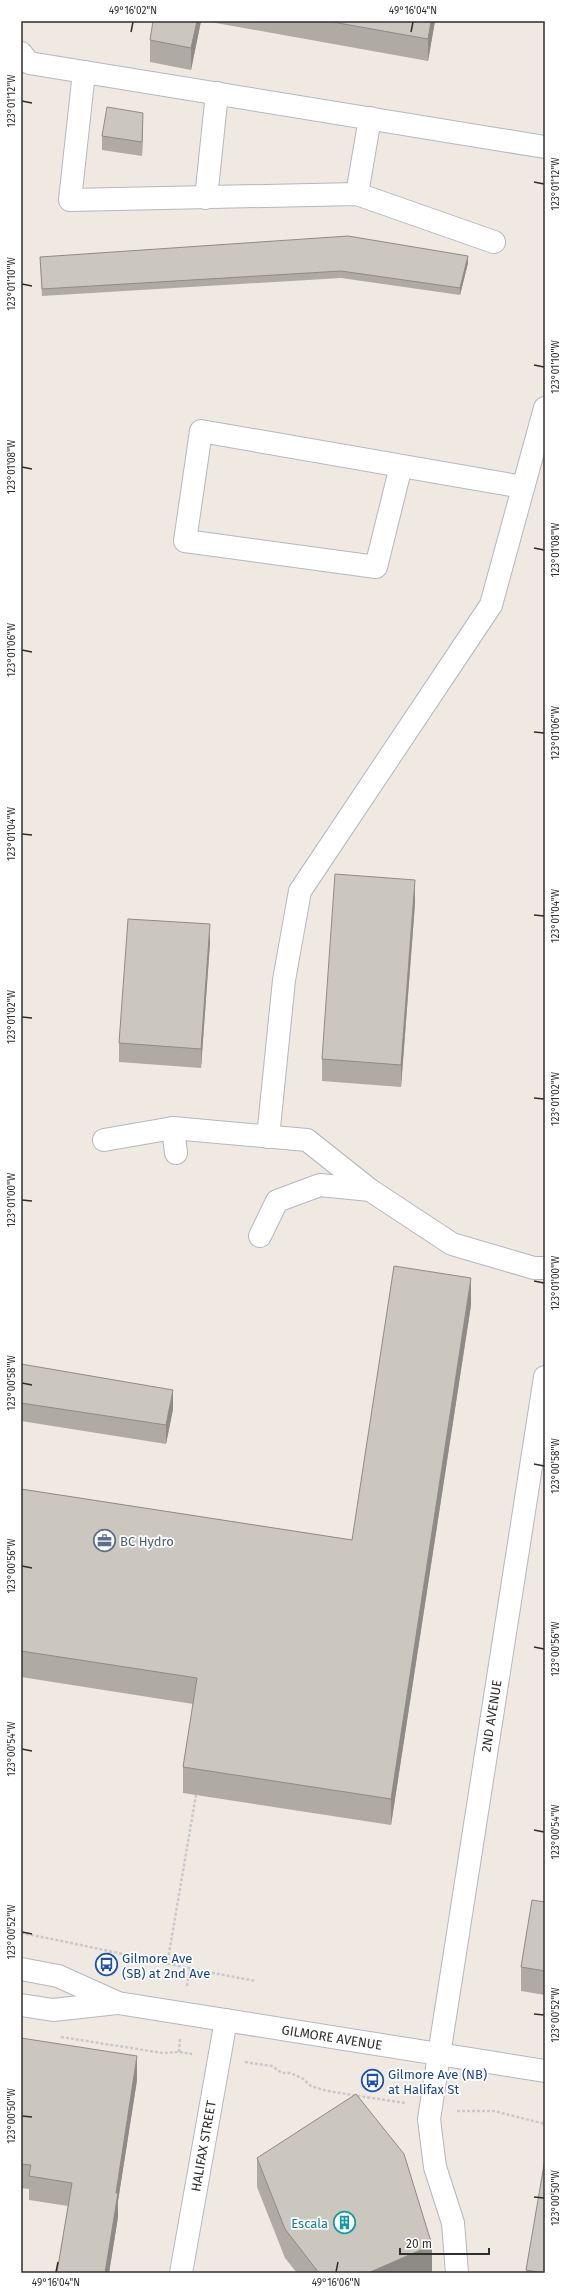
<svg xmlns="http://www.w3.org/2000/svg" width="566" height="2294" font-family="'Fira Sans',sans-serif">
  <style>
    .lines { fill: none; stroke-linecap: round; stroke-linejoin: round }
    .minor-casing { stroke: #b4b7c1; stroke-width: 24 }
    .path { stroke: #c9c9c9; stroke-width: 2.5; stroke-dasharray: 3 2; stroke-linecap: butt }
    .minor { stroke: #fff; stroke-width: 22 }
    .wall { fill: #afaba4 }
    .shaded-wall { fill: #8e8b86 }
    .building { fill: #cbc7bf; stroke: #8e8b86 }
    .ticks { fill: none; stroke: #2e2e2e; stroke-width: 1.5 }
    .labels { text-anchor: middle; stroke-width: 3.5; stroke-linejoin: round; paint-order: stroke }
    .service-label { font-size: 13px; fill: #4e5e75; stroke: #fff; text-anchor: start }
    .street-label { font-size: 13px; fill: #2e2e2e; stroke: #fff }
    .transit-label { font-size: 13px; fill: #164399; stroke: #fff; text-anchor: start }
    .culture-label { font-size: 13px; fill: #0d838f; stroke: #fff; text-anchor: end }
    .neatline { fill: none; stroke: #2e2e2e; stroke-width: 1.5 }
    .ticks-label { font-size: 10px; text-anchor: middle; fill: #2e2e2e }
  </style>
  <rect width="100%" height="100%" fill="#efe9e1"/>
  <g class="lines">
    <defs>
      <g id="minor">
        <polyline points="21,53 29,63 545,147"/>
        <polyline points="84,72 70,200 357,194 494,242"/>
        <polyline points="357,194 370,118"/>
        <polyline points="206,198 217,93"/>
        <polyline points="401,466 376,567 185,541 201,431 523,487"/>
        <polyline points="173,1128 176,1153"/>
        <polyline points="268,1137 284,980 300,891 491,605 545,408"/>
        <polyline points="104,1140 173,1128 307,1140 370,1190 452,1244 534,1268 545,1268"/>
        <polyline points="260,1236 277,1201 320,1185 370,1190"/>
        <polyline points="21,1969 58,1976 118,2003 545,2071"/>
        <polyline points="21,2005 53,2010 117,2003"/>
        <polyline points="181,2273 226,2020"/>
        <polyline points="457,2273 453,2223 435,2167 429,2119 545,1377"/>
      </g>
    </defs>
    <use href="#minor" class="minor-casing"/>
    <g class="path">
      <path d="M21,1933C100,1948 177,1967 256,1981"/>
      <polyline points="107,1965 109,1950"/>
      <polyline points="167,1965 196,1795"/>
      <polyline points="187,1986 190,1969"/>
      <polyline points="61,2037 163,2053 179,2052 192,2054"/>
      <polyline points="179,2052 180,2039"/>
      <polyline points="245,2062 272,2066 282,2073 290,2073 302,2078 311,2086 327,2091 405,2103"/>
      <polyline points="457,2111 494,2111 545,2124"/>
    </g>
    <use href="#minor" class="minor"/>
  </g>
  <g class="wall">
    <polygon points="201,21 191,70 150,62 150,40"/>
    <polygon points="205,21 435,21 428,61"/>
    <polygon points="143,126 142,156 102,150 102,136"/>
    <polygon points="40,257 468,263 460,295 341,278 42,296"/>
    <polygon points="415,903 401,1087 322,1081 322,1059"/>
    <polygon points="210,943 201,1068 119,1062 119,1043"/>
    <polygon points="471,1305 391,1825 183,1793 183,1767 193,1704 21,1677 21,1489 352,1540"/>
    <polygon points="21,1364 173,1409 166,1444 21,1421"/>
    <polygon points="545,1902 545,1995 521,1991 521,1967"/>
    <polygon points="21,2038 137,2080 118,2201 118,2217 109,2273 57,2273 68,2206 29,2200 29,2189 21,2188"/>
    <polygon points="257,2158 432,2273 297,2273 285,2258 257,2187"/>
    <polygon points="526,2270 545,2273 526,2273"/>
  </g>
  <g class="shaded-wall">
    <polygon points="197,21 201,21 191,70 191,48"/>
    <polygon points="431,21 435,21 428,61 428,39"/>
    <polygon points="143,113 143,126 142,156 142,142"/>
    <polygon points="468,256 468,263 460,295 460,288"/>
    <polygon points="415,880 415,903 401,1087 401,1065"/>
    <polygon points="210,924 210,943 201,1068 201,1049"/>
    <polygon points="471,1278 471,1305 391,1825 391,1799"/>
    <polygon points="173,1390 173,1409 166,1444 166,1425"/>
    <polygon points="137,2056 137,2080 118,2201 118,2217 109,2273 105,2273 116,2193"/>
    <polygon points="432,2245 432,2273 368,2273"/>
  </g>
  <g class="building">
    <polygon points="153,21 197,21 191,48 150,40"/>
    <polygon points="327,21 431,21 428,39"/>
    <polygon points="107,107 143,113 142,142 102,136"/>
    <polygon points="348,236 468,256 460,288 341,271 42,289 40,257"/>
    <polygon points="335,874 415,880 401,1065 322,1059"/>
    <polygon points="128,919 210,924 201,1049 119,1043"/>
    <polygon points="394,1266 471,1278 391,1799 183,1767 197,1678 21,1651 21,1489 352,1540"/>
    <polygon points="21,1364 173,1390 166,1425 21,1403"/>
    <polygon points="532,1900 545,1902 545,1971 521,1967"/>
    <polygon points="21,2038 137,2056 116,2193 118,2193 105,2273 61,2273 57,2272 72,2183 29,2176 31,2165 21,2164"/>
    <polygon points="356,2094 404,2154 432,2245 368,2273 319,2273 285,2229 257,2158"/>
    <polygon points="545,2159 545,2273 526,2270"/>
  </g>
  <path class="ticks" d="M131,32L133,22M411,32L413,22M22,101L32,103M534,182L544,184M22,284L32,286M534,365L544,367M22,467L32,469M534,548L544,550M22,650L32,652M534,732L544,733M22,834L32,835M534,915L544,916M22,1017L32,1018M534,1098L544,1099M22,1200L32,1201M534,1281L544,1283M22,1383L32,1385M534,1464L544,1466M22,1566L32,1568M534,1647L544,1649M22,1749L32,1751M534,1830L544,1832M22,1932L32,1934M534,2014L544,2015M22,2116L32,2117M534,2197L544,2198M56,2272L58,2262M336,2272L338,2262"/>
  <defs>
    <symbol id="office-ring" viewBox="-11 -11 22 22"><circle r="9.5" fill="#fff" stroke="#5c6f8a" stroke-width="1.5"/><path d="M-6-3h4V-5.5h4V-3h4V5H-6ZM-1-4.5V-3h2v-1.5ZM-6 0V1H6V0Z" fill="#5c6f8a"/></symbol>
    <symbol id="bus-ring" viewBox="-11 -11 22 22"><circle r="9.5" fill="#fff" stroke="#1a4fb4" stroke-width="1.5"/><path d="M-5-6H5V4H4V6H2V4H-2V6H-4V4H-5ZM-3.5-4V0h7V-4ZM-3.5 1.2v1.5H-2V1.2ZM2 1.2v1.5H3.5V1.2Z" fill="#1a4fb4"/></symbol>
    <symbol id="building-ring" viewBox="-11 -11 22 22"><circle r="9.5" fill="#fff" stroke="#0f9aa8" stroke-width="1.5"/><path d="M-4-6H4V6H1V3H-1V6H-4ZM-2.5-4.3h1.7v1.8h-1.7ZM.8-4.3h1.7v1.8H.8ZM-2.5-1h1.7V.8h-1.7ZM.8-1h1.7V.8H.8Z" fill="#0f9aa8"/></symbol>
  </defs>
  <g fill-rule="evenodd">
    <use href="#office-ring" x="92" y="1528" width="25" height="25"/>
    <use href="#bus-ring" x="94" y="1952" width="25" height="25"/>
    <use href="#bus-ring" x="360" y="2068" width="25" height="25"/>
    <use href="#building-ring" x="332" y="2210" width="25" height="25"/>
  </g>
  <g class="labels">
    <g class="service-label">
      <text x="120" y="1546">BC Hydro</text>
    </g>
    <g class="street-label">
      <text transform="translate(491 1716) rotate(-81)" y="5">2ND AVENUE</text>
      <text transform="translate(332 2037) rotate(9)" y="5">GILMORE AVENUE</text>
      <text transform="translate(203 2146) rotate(-80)" y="5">HALIFAX STREET</text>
    </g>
    <g class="transit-label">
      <text x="122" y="1963">Gilmore Ave<tspan x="122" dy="15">(SB) at 2nd Ave</tspan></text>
      <text x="388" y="2079">Gilmore Ave (NB)<tspan x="388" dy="15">at Halifax St</tspan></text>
    </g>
    <g class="culture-label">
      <text x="328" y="2228">Escala</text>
    </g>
  </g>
  <rect width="566" height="2294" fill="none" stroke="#ffffff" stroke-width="44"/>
  <path d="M400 2248v6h89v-6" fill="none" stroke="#2e2e2e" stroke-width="2"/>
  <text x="406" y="2248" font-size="12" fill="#2e2e2e" stroke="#ffffff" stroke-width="3" paint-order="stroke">20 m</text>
  <rect x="22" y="22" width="522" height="2250" class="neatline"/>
  <g class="ticks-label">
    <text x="133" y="14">49°16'02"N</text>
    <text x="413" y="14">49°16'04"N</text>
    <text transform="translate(11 101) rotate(-90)" y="4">123°01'12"W</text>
    <text transform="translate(555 184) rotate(-90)" y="4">123°01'12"W</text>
    <text transform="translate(11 284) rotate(-90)" y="4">123°01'10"W</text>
    <text transform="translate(555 367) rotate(-90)" y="4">123°01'10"W</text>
    <text transform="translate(11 467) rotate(-90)" y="4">123°01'08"W</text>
    <text transform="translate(555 550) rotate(-90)" y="4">123°01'08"W</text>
    <text transform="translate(11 650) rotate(-90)" y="4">123°01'06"W</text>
    <text transform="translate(555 733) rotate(-90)" y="4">123°01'06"W</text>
    <text transform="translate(11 834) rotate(-90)" y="4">123°01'04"W</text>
    <text transform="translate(555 916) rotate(-90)" y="4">123°01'04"W</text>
    <text transform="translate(11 1017) rotate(-90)" y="4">123°01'02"W</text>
    <text transform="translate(555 1099) rotate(-90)" y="4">123°01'02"W</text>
    <text transform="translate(11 1200) rotate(-90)" y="4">123°01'00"W</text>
    <text transform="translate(555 1283) rotate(-90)" y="4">123°01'00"W</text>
    <text transform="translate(11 1383) rotate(-90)" y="4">123°00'58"W</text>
    <text transform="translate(555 1466) rotate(-90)" y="4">123°00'58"W</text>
    <text transform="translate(11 1566) rotate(-90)" y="4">123°00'56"W</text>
    <text transform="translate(555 1649) rotate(-90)" y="4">123°00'56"W</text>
    <text transform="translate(11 1749) rotate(-90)" y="4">123°00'54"W</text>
    <text transform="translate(555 1832) rotate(-90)" y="4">123°00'54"W</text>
    <text transform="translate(11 1932) rotate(-90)" y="4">123°00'52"W</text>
    <text transform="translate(555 2015) rotate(-90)" y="4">123°00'52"W</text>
    <text transform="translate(11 2116) rotate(-90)" y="4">123°00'50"W</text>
    <text transform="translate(555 2198) rotate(-90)" y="4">123°00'50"W</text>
    <text x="56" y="2286">49°16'04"N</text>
    <text x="336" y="2286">49°16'06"N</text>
  </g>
</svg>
